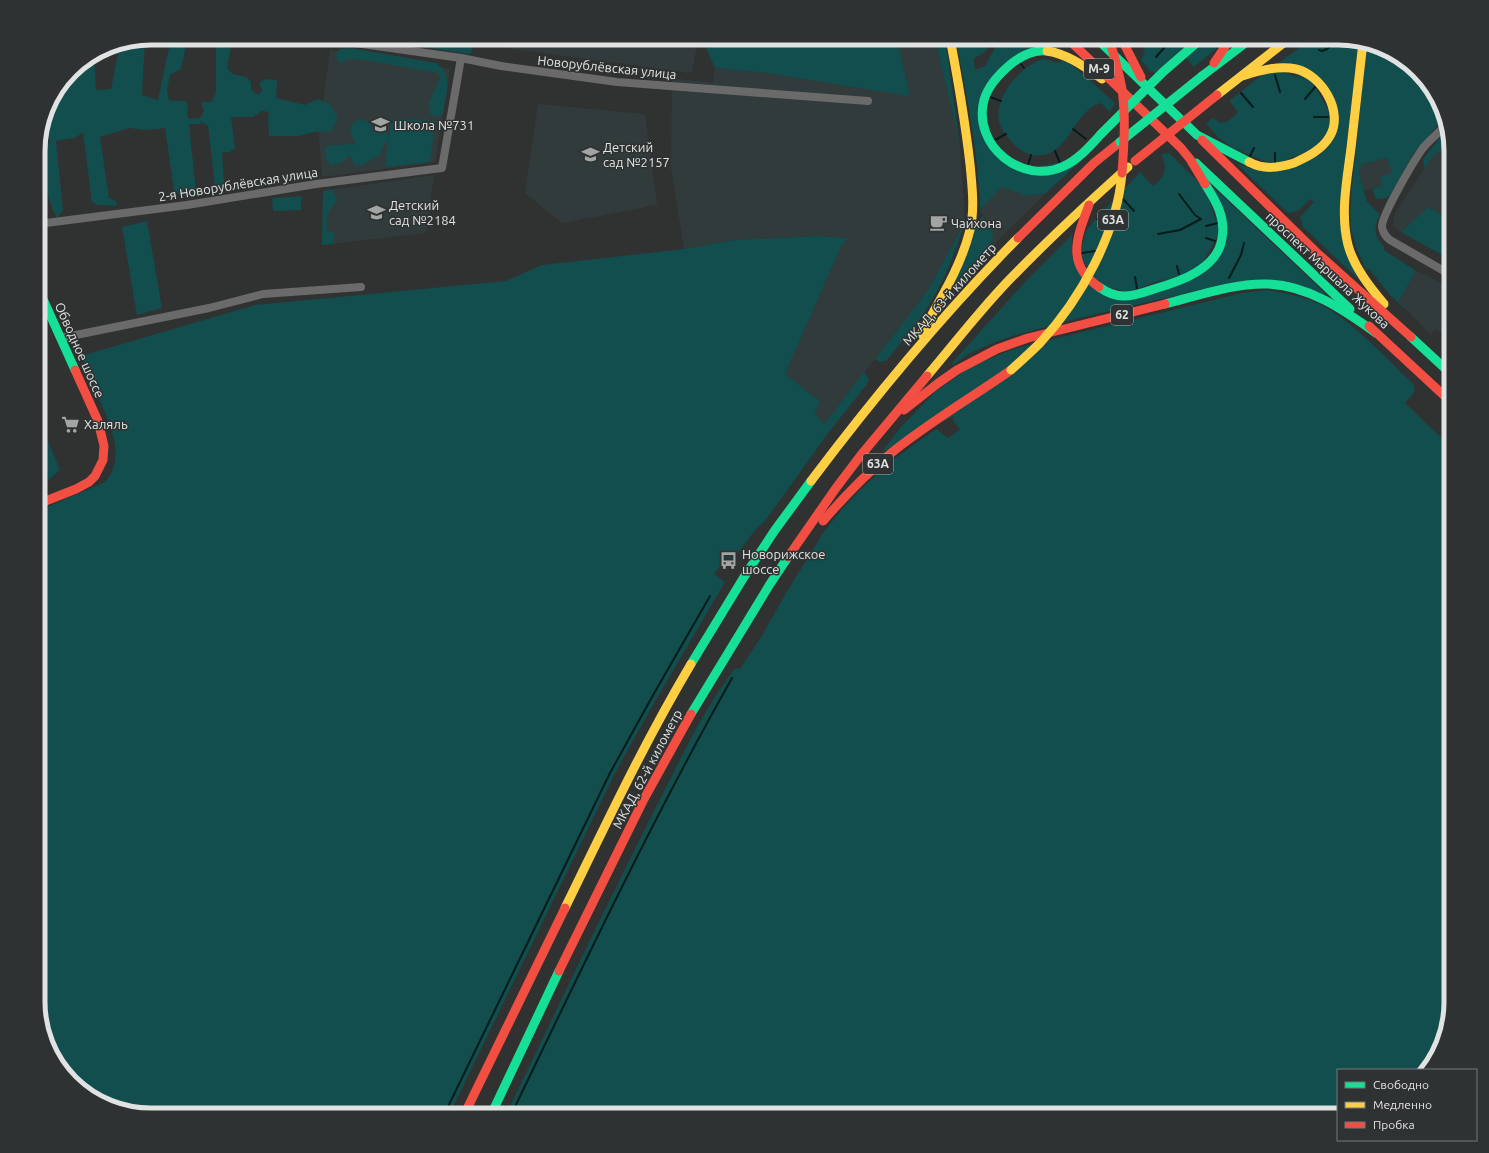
<svg xmlns="http://www.w3.org/2000/svg" width="1489" height="1153" font-family="Ubuntu,sans-serif">
  <style>
    .built { fill: #323b3b }
    .green { fill: #124e4d }
    .lines { fill: none; stroke-linecap: round; stroke-linejoin: round }
    .stream { stroke: #041c1b; stroke-width: 2 }
    .street { stroke: #6a6a6a; stroke-width: 8 }
    .fast { stroke: #16e098; stroke-width: 9 }
    .slow { stroke: #ffcf43; stroke-width: 9 }
    .jam { stroke: #f24e42; stroke-width: 9 }
    .fast-bridge { stroke: #16e098; stroke-width: 9 }
    .slow-bridge { stroke: #ffcf43; stroke-width: 9 }
    .jam-bridge { stroke: #f24e42; stroke-width: 9 }
    .labels { text-anchor: middle; stroke-width: 3; stroke-linejoin: round; paint-order: stroke }
    .shield { fill: #2f3232; stroke: #abaead; stroke-width: 1 }
    .shield-label { font-size: 12px; font-weight: bold; fill: #e0e3e2 }
    .street-label { font-size: 13px; fill: #e0e3e2; stroke: #2f3232 }
    .poi-label { font-size: 13px; fill: #e0e3e2; stroke: #2f3232; text-anchor: start }
    .rim { fill: none; stroke: #e0e3e2; stroke-width: 5 }
  </style>
  <rect width="100%" height="100%" fill="#303131"/>
  <g class="built">
    <polygon points="499,38 698,38 692,73 498,47"/>
    <polygon points="897,38 935,38 960,146 965,222 928,290 824,425 815,412 820,401 785,374 841,247 848,238 817,236 735,240 684,249 671,168 672,78 713,83 715,68 766,73 910,95"/>
    <polygon points="330,50 450,69 435,162 322,177 319,136"/>
    <polygon points="538,104 645,114 657,205 562,223 525,193"/>
    <polygon points="1450,147 1451,220 1428,207 1401,232 1393,226 1395,213 1434,154"/>
    <polygon points="1387,158 1392,173 1382,186 1364,191 1359,173 1362,164"/>
    <polygon points="434,175 426,233 322,245 323,191"/>
    <polygon points="1002,187 1027,196 1046,193 988,250 992,241 990,226 980,210"/>
    <polygon points="1416,271 1428,276 1451,288 1451,335 1449,337 1435,329 1431,335 1399,302"/>
  </g>
  <g class="green">
    <polygon points="171,38 185,38 187,41 181,69 170,75 167,90 169,100 178,101 185,101 188,105 187,115 189,119 200,118 204,111 201,102 211,102 216,93 216,47 220,38 232,40 227,68 233,74 246,77 251,82 251,90 259,95 262,90 259,83 265,79 277,80 276,98 305,105 318,99 331,105 338,118 332,131 314,132 299,136 269,136 268,117 269,112 262,111 253,117 231,117 235,148 230,152 222,153 224,183 220,191 215,187 208,126 200,121 201,124 189,124 196,192 191,197 180,195 174,190 165,128 146,130 129,128 100,137 109,198 116,201 117,206 98,205 92,202 83,133 74,138 56,141 63,210 57,218 53,210 38,167 38,146 50,142 45,130 42,129 50,101 64,82 77,75 77,66 94,55 96,90 111,89 120,44 145,39 142,95 158,100"/>
    <polygon points="408,38 478,38 474,41 471,54 408,45"/>
    <polygon points="724,38 897,38 910,96 766,73 715,68 706,48 725,41"/>
    <polygon points="935,38 945,38 960,146"/>
    <path d="M956,38H991C990,49 984,54 974,58L975,70L985,66L997,44L1013,41L1018,38H1055L1062,45V47L1053,45L1009,60L979,117L1015,171L1084,158L1046,193L1027,196L1002,187L980,210C979,152 966,95 956,38Z"/>
    <polygon points="1138,38 1194,38 1155,73 1150,71 1141,60 1145,51"/>
    <polygon points="1209,38 1222,38 1221,45 1194,67 1186,58"/>
    <path d="M1312,38H1338L1359,42L1342,185L1357,278L1303,227L1300,217L1314,202L1310,199C1303,206 1297,215 1287,212L1237,164L1253,169L1320,155L1333,96L1277,64Z"/>
    <path d="M1367,43L1374,44L1407,62L1439,101L1443,119L1414,153L1390,195L1386,198L1376,199L1372,189L1382,186L1380,177L1392,173L1387,158L1362,164L1359,173L1367,202L1380,214C1374,226 1373,236 1384,246V250L1416,271L1399,301L1414,317L1389,294L1369,269L1366,270L1356,247L1351,229L1350,214L1352,186Z"/>
    <path d="M351,48L436,63C454,75 446,95 443,113L438,117L430,114L429,102L440,78L438,73L359,59H348L342,63L337,61L336,55L340,49Z"/>
    <path d="M1062,58L1077,69L1115,103L1110,112L1101,103C1076,109 1069,151 1044,155C1031,157 1020,152 1012,142C1007,137 1001,129 999,122C994,97 1020,66 1043,59L1060,63Z"/>
    <path d="M1279,71L1312,82L1329,111L1326,133L1314,149L1273,165L1231,147L1219,138L1206,123L1213,118L1220,123C1229,122 1232,118 1238,112L1229,100L1233,98L1262,75Z"/>
    <polygon points="357,119 370,122 372,131 384,128 389,137 392,119 435,121 430,162 385,167 388,139 383,147 380,155 362,165 354,165 350,155 343,162 331,166 326,159 325,147 333,145 356,144 351,134 350,127"/>
    <polygon points="1446,132 1450,147 1434,154 1424,169 1423,159 1439,139"/>
    <path d="M1169,153L1199,183L1208,195L1219,233L1201,266L1128,292L1103,286L1083,261L1081,251L1086,231L1092,223L1140,172L1153,186C1165,178 1168,167 1161,154Z"/>
    <polygon points="1213,187 1327,295 1230,283 1075,319 1009,337 988,345 968,354 953,365 951,364 1025,282 1072,235 1072,258 1123,299 1219,254"/>
    <path d="M332,189L337,199C328,215 326,210 327,230L335,234L333,244L322,245L323,191Z"/>
    <polygon points="301,196 301,210 273,211 272,198"/>
    <polygon points="1428,207 1451,220 1451,260 1401,232"/>
    <polygon points="983,216 990,226 993,232 992,241 988,250 951,289 978,221"/>
    <polygon points="147,221 162,308 137,315 122,227"/>
    <path d="M965,222C956,250 946,278 930,303C918,324 902,341 887,360C882,362 880,363 875,359L928,290Z"/>
    <path d="M817,236L848,238L841,247L785,374L820,401L815,412L824,425L864,372L869,379L867,384L829,432L765,521L755,530L732,561L727,557L714,574L725,582L657,698L617,769L449,1115H151L115,1109L82,1091L50,1052L38,1009V511L105,482C127,458 110,424 99,399C93,384 87,370 81,356L255,305L506,281L542,265L684,249L735,240Z"/>
    <path d="M1267,290C1284,293 1300,296 1315,302C1348,316 1386,358 1412,383C1418,392 1411,396 1405,403L1448,444L1451,441V1002L1445,1038L1428,1070H1338V1115H506C553,1017 600,918 649,821C676,769 700,714 735,668L740,669L763,634L783,598L823,533L842,509L860,490L894,459L936,429L948,438L960,430L953,420L954,416L884,451L883,450L900,428L935,392L972,366L1013,349L1242,293Z"/>
    <polygon points="38,417 60,470 48,480 46,466 38,454"/>
  </g>
  <g class="lines">
    <g class="stream">
      <polyline points="1330,38 1334,43"/>
      <polyline points="1319,50 1322,51 1327,49 1340,38"/>
      <polyline points="1156,57 1164,48"/>
      <polyline points="1020,63 1024,68"/>
      <polyline points="1275,75 1280,92"/>
      <polyline points="1241,93 1253,107"/>
      <polyline points="990,97 1001,101"/>
      <polyline points="1305,99 1315,87"/>
      <polyline points="1314,117 1328,117"/>
      <polyline points="1073,129 1086,139"/>
      <polyline points="995,140 1006,134"/>
      <polyline points="1055,151 1060,163"/>
      <polyline points="1250,156 1254,148"/>
      <polyline points="1275,163 1275,153"/>
      <polyline points="1028,165 1031,155"/>
      <polyline points="1179,194 1195,215 1201,219"/>
      <polyline points="1123,199 1134,211"/>
      <polyline points="1097,219 1104,225"/>
      <polyline points="1206,226 1218,223"/>
      <polyline points="1158,234 1180,230 1201,219"/>
      <polyline points="1206,238 1215,241"/>
      <polyline points="1082,253 1095,251"/>
      <polyline points="1177,266 1179,274"/>
      <polyline points="1135,277 1137,288"/>
      <polyline points="1229,278 1241,255 1244,243"/>
      <polyline points="444,1115 610,773 652,697 710,596"/>
      <path d="M511,1115C582,968 652,820 732,678"/>
    </g>
    <g class="street">
      <polyline points="320,38 461,58 501,66 617,82 868,101"/>
      <path d="M1445,126C1438,133 1430,140 1423,148C1415,159 1381,216 1382,227C1383,233 1386,237 1390,240L1451,275"/>
      <polyline points="38,224 187,205 316,184 442,168 461,58"/>
      <polyline points="61,338 209,308 263,294 361,287"/>
    </g>
    <g class="fast">
      <polyline points="1096,38 1197,135 1249,162"/>
      <path d="M1047,51C1033,49 1021,56 1011,64C999,74 988,86 984,100C972,146 1023,186 1064,166C1079,159 1090,146 1101,134"/>
      <polyline points="1202,76 1252,38"/>
      <polyline points="1196,163 1350,309"/>
      <path d="M1099,287C1106,292 1115,296 1124,296C1135,296 1145,292 1154,289C1179,282 1218,269 1222,238C1226,218 1216,201 1205,184"/>
      <polyline points="38,288 75,370"/>
      <path d="M1165,304C1197,296 1234,283 1267,284C1308,285 1344,310 1376,333"/>
      <polyline points="1411,337 1451,374"/>
      <polyline points="691,664 744,577 775,530 811,481"/>
      <polyline points="691,714 770,584 788,557"/>
      <polyline points="491,1115 559,971"/>
    </g>
    <g class="slow">
      <path d="M1363,42C1359,77 1355,113 1351,148C1347,180 1340,213 1348,245C1354,267 1369,286 1384,304"/>
      <path d="M1047,51C1068,54 1085,67 1102,79"/>
      <path d="M1242,76C1259,71 1278,65 1296,69C1322,75 1344,112 1330,136C1322,150 1307,157 1294,163C1278,168 1264,170 1249,162"/>
      <polyline points="1217,95 1290,38"/>
      <path d="M921,334C939,301 961,267 970,230C975,208 972,186 970,164C965,121 958,80 950,38"/>
      <path d="M927,376C956,342 983,306 1015,274C1051,237 1089,202 1128,167"/>
      <path d="M811,481C875,396 943,314 1018,238"/>
      <path d="M565,908C605,826 644,743 691,664"/>
    </g>
    <g class="jam">
      <polyline points="1067,38 1181,148 1190,159 1205,184"/>
      <polyline points="1121,38 1141,77"/>
      <polyline points="1214,63 1231,38"/>
      <polyline points="1202,140 1316,252 1411,337"/>
      <path d="M1089,205C1077,237 1065,264 1099,287"/>
      <polyline points="1018,238 1094,163 1120,142"/>
      <polyline points="1369,326 1451,402"/>
      <polyline points="904,410 937,384 957,370 997,349 1028,338 1165,304"/>
      <polyline points="38,504 76,489 89,482 95,476 103,460 104,446 98,421 75,370"/>
      <path d="M823,521C844,497 866,474 890,454C928,423 971,398 1011,370"/>
      <polyline points="788,557 836,488 861,455 927,376"/>
      <polyline points="559,971 644,799 691,714"/>
      <polyline points="464,1115 565,908"/>
    </g>
    <g class="fast-bridge">
      <polyline points="1101,134 1163,72 1202,38"/>
      <polyline points="1120,142 1202,76"/>
    </g>
    <path class="slow-bridge" d="M1011,370C1021,361 1031,352 1040,343C1081,299 1117,233 1122,173"/>
    <g class="jam-bridge">
      <path d="M1109,38C1114,55 1119,72 1122,89C1126,117 1124,145 1122,173"/>
      <polyline points="1135,161 1217,95"/>
    </g>
  </g>
  <defs>
    <symbol id="school-bare" viewBox="-9 -9 18 18"><path d="M0-5L7-2L0 1L-7-2ZM-4 1L0 2.5L4 1V4Q0 6-4 4Z" fill="#a2a5a4" stroke="#2f3232" stroke-width="2.5" paint-order="stroke"/></symbol>
    <symbol id="cafe-bare" viewBox="-9 -9 18 18"><path d="M-5.5-4.5H6V0H3Q3 3.5 0 3.5H-2.5Q-5.5 3.5-5.5 0ZM3-3.2v2h1.7v-2ZM-6 4.5H4V6H-6Z" fill="#a2a5a4" stroke="#2f3232" stroke-width="2.5" paint-order="stroke"/></symbol>
    <symbol id="supermarket-bare" viewBox="-9 -9 18 18"><path d="M-6-5.5h2.5l.6 2H6L4.5 2H-2.5L-4.4-4H-6ZM-1.5 3.2a1.3 1.3 0 1 0 .1 0ZM3 3.2a1.3 1.3 0 1 0 .1 0Z" fill="#a2a5a4" stroke="#2f3232" stroke-width="2.5" paint-order="stroke"/></symbol>
    <symbol id="bus-bare" viewBox="-9 -9 18 18"><path d="M-5-6H5V4H4V6H2V4H-2V6H-4V4H-5ZM-3.5-4V0h7V-4ZM-3.5 1.2v1.5H-2V1.2ZM2 1.2v1.5H3.5V1.2Z" fill="#a2a5a4" stroke="#2f3232" stroke-width="2.5" paint-order="stroke"/></symbol>
  </defs>
  <g fill-rule="evenodd">
    <use href="#school-bare" x="368" y="112" width="25" height="25"/>
    <use href="#school-bare" x="578" y="142" width="25" height="25"/>
    <use href="#school-bare" x="364" y="200" width="25" height="25"/>
    <use href="#cafe-bare" x="926" y="210" width="25" height="25"/>
    <use href="#supermarket-bare" x="58" y="412" width="25" height="25"/>
    <use href="#bus-bare" x="716" y="548" width="25" height="25"/>
  </g>
  <g class="labels">
    <g class="shield">
      <rect x="1084" y="59" width="30" height="20" rx="3"/>
      <rect x="1098" y="210" width="30" height="20" rx="3"/>
      <rect x="1111" y="305" width="22" height="20" rx="3"/>
      <rect x="863" y="454" width="30" height="20" rx="3"/>
    </g>
    <g class="shield-label">
      <text x="1099" y="73">М-9</text>
      <text x="1113" y="224">63A</text>
      <text x="1122" y="319">62</text>
      <text x="878" y="468">63A</text>
    </g>
    <g class="street-label">
      <text transform="translate(607 67) rotate(6)" y="5">Новорублёвская улица</text>
      <text transform="translate(238 184) rotate(-9)" y="5">2-я Новорублёвская улица</text>
      <text transform="translate(1328 270) rotate(43)" y="5">проспект Маршала Жукова</text>
      <text transform="translate(949 294) rotate(-48)" y="5">МКАД, 63-й километр</text>
      <text transform="translate(80 350) rotate(66)" y="5">Обводное шоссе</text>
      <text transform="translate(647 769) rotate(-62)" y="5">МКАД, 62-й километр</text>
    </g>
    <g class="poi-label">
      <text x="394" y="130">Школа №731</text>
      <text x="603" y="152">Детский<tspan x="603" dy="15">сад №2157</tspan></text>
      <text x="389" y="210">Детский<tspan x="389" dy="15">сад №2184</tspan></text>
      <text x="951" y="228">Чайхона</text>
      <text x="84" y="429">Халяль</text>
      <text x="742" y="559">Новорижское<tspan x="742" dy="15">шоссе</tspan></text>
    </g>
  </g>
  <path d="M0 0H1489V1153H0ZM151 45H1338A106 106 0 0 1 1444 151V1002A106 106 0 0 1 1338 1108H151A106 106 0 0 1 45 1002V151A106 106 0 0 1 151 45Z" fill="#2f3232" fill-rule="evenodd"/>
  <path class="rim" d="M151 45H1338A106 106 0 0 1 1444 151V1002A106 106 0 0 1 1338 1108H151A106 106 0 0 1 45 1002V151A106 106 0 0 1 151 45Z"/>
  <rect x="1337" y="1069" width="140" height="72" fill="#2f3232" stroke="#767978"/>
  <rect x="1345" y="1082" width="20" height="6" fill="#16e098" stroke="#767978"/>
  <text x="1373" y="1089" font-size="12" fill="#e0e3e2">Свободно</text>
  <rect x="1345" y="1102" width="20" height="6" fill="#ffcf43" stroke="#767978"/>
  <text x="1373" y="1109" font-size="12" fill="#e0e3e2">Медленно</text>
  <rect x="1345" y="1122" width="20" height="6" fill="#f24e42" stroke="#767978"/>
  <text x="1373" y="1129" font-size="12" fill="#e0e3e2">Пробка</text>
</svg>
